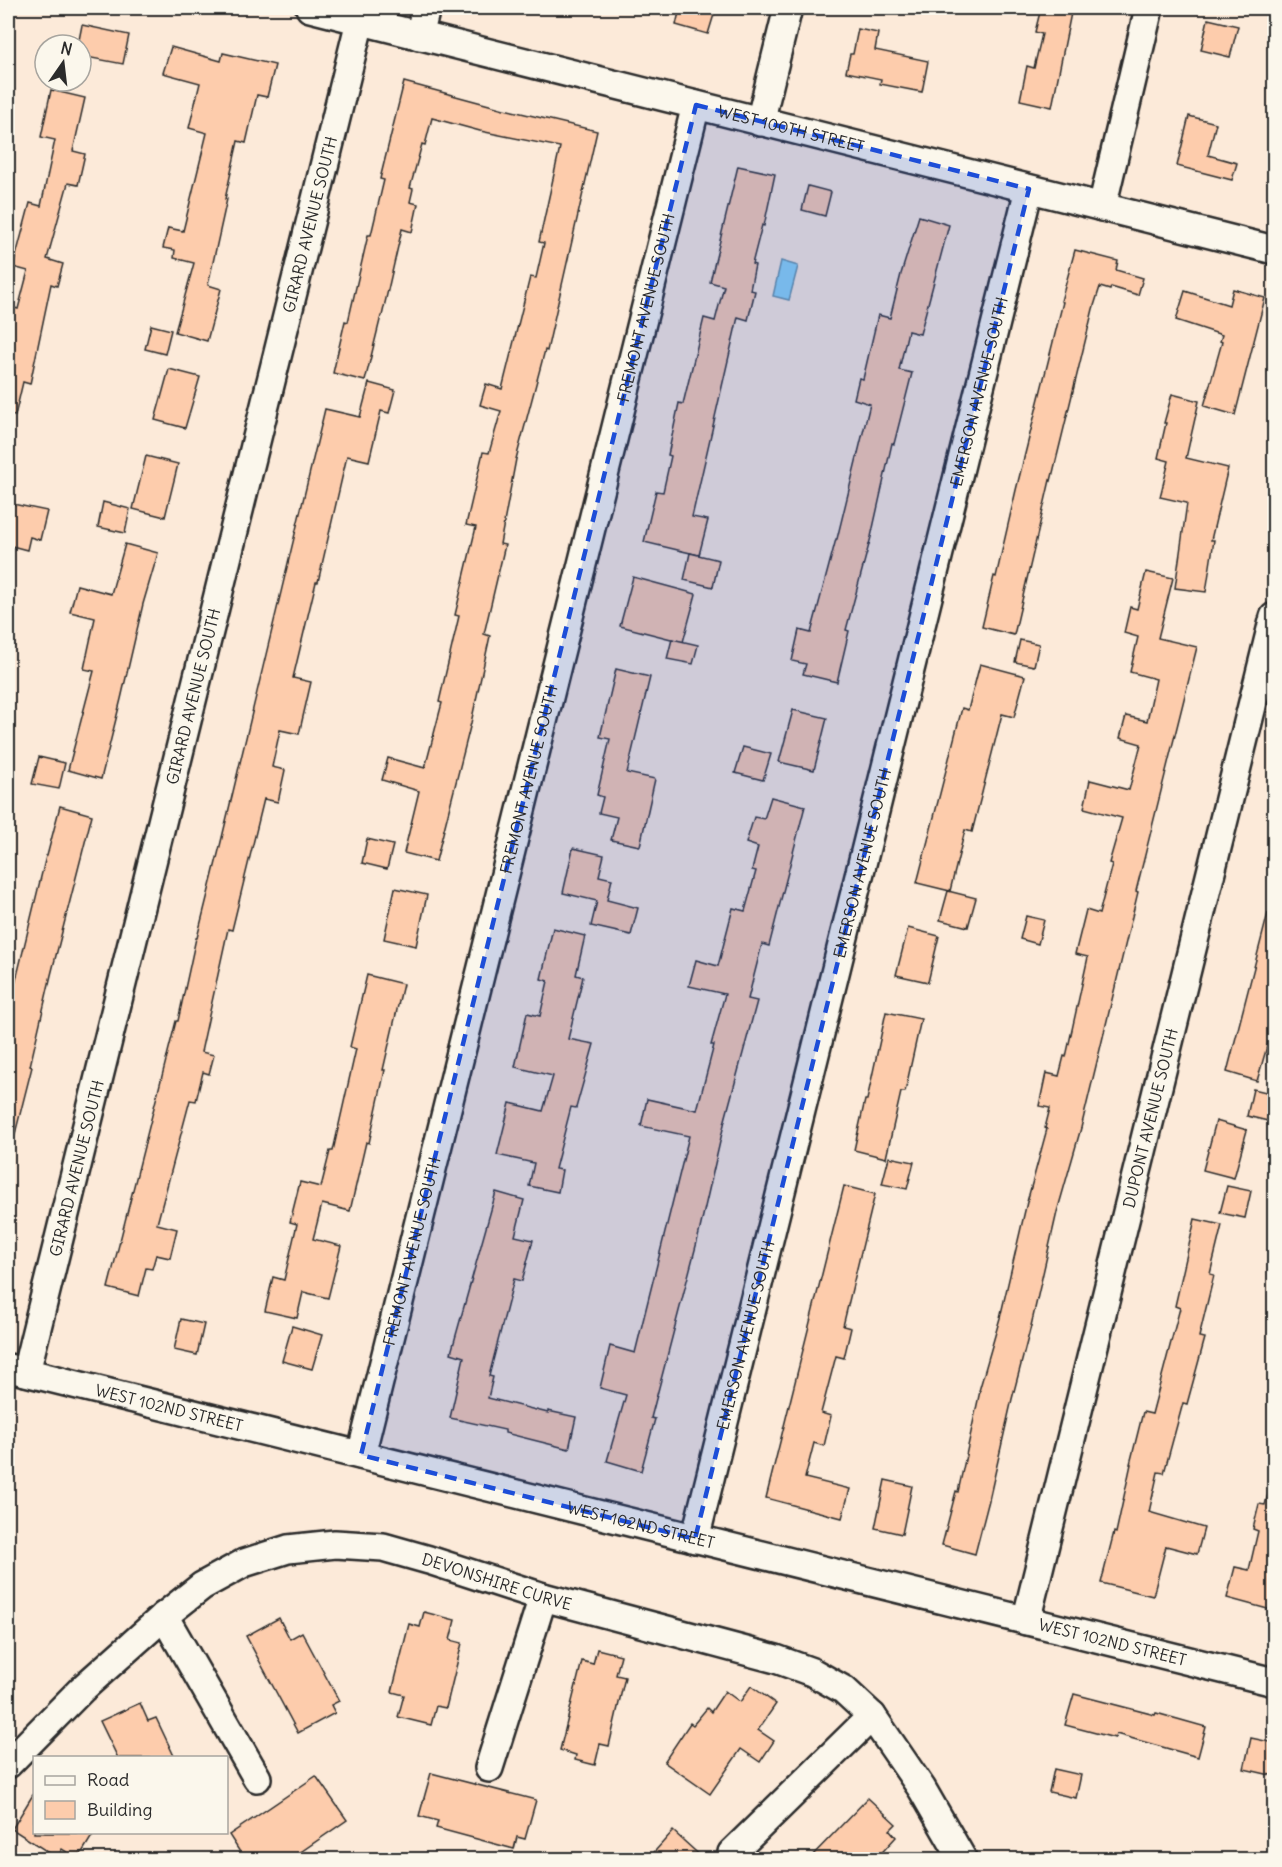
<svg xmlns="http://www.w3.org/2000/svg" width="1282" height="1867" font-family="Delius,sans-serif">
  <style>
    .water { fill: #8fd4f0; stroke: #6790a1; stroke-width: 1.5 }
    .building { fill: #fdccac; stroke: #2b2b2b; stroke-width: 1.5 }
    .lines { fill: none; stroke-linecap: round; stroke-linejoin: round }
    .minor-casing { stroke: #2b2b2b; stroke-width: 32 }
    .minor { stroke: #fbf7ec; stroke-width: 27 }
    .marked { fill: #1d4ed8; fill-opacity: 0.2; stroke: #1d4ed8; stroke-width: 4.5; stroke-dasharray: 12 8; stroke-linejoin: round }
    .labels { text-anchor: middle; stroke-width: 6; stroke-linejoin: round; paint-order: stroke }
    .street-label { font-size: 16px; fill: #2b2b2b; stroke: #fbf7ec }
  </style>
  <rect width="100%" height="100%" fill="#fcead9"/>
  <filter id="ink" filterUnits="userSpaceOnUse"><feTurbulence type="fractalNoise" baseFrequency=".0167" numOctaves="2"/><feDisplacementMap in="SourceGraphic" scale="12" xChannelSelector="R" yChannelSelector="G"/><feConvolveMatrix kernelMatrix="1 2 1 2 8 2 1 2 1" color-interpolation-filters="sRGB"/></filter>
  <g filter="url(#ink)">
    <polygon class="water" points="781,261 798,266 789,300 773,296"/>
    <g class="building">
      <polygon points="680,8 716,8 708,34 676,25"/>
      <polygon points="1041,8 1072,8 1052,107 1020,100 1027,66 1034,68 1042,34 1035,32"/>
      <polygon points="1208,19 1238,26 1230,57 1201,50"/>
      <polygon points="82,25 129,35 123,64 81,56 81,45 78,45"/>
      <polygon points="858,29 878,33 875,50 928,61 922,92 880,84 881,79 846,72 850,54 853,54"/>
      <polygon points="171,47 221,61 223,53 275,65 267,97 257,95 246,143 238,141 225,199 227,199 208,285 221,289 207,341 175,332 194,263 174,258 175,250 163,248 168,228 183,231 207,133 189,128 200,83 163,73"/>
      <polygon points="404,82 504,109 597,131 547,351 545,350 516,459 500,544 505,545 484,634 490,636 471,723 436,861 404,853 419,791 382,780 388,758 425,768 442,703 439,702 459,616 455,615 476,527 466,525 483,452 489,453 501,411 480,405 486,384 502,389 530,277 536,278 544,243 539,242 560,147 480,131 432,118 425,145 422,144 410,188 413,189 410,202 418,204 412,232 402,229 382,316 381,316 365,381 333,373 345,321 348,322 368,235 371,235 384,180 380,179"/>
      <polygon points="51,90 85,98 73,151 85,154 78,185 68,183 47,259 63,264 57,286 51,284 30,384 23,382 15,416 8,415 8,306 18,309 28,271 13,267 30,203 41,206 55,140 41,137"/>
      <polygon points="1189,116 1216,123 1208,155 1237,163 1232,180 1177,166"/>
      <polygon points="738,166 775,174 764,226 762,225 752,264 755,265 750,290 755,291 748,320 738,317 692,517 708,520 699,555 644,542 656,491 663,492 671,456 668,455 679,403 683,404 704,318 715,321 724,286 710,282"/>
      <polygon points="808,186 831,192 825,216 802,210"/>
      <polygon points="919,216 949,225 920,334 908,331 899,370 912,373 894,444 892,443 871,537 846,630 849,631 837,682 803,674 806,664 792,661 799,630 811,633 836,539 837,539 870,404 854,399 859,378 863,379 878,315 890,318 901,274"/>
      <polygon points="1075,250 1118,261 1116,270 1143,278 1138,295 1111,287 1110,290 1100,287 1093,309 1051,481 1050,480 1014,635 982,627 994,576 996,577 1016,490 1063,302 1061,301"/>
      <polygon points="1233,289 1265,298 1235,415 1204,406 1222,342 1220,341 1222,335 1176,320 1185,291 1229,305"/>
      <polygon points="151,325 171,330 165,354 145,349"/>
      <polygon points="169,369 200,377 185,428 155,420"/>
      <polygon points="369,383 395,390 389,413 381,411 369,461 347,456 318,582 316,582 293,678 311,682 299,734 280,730 272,767 285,770 278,802 264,799 232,930 228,929 201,1052 214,1055 209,1074 203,1072 196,1101 190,1100 157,1224 177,1229 170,1258 156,1255 152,1269 146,1268 139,1296 108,1288 176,1021 178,1021 196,938 197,938 220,846 325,409 360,417"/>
      <polygon points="1172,394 1199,401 1186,458 1228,468 1211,540 1214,540 1206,592 1175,588 1187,503 1160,497 1169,461 1158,458 1166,423 1164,423"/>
      <polygon points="146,456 178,464 165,517 133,509"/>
      <polygon points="103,502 130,509 125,533 98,527"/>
      <polygon points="8,503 47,511 40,540 30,537 27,550 8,545"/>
      <polygon points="125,544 158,553 143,604 121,699 101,779 68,770 94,671 84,669 95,618 70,612 77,585 111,594"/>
      <polygon points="690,553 719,560 713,587 684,580"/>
      <polygon points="1146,572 1173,578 1158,638 1197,647 1136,891 1138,892 1081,1128 1057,1212 1031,1326 1012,1399 989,1500 975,1554 942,1545 956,1491 958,1492 980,1391 979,1391 1000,1318 1027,1202 1047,1129 1045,1128 1050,1108 1039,1106 1046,1073 1059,1076 1064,1056 1066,1057 1088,957 1075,954 1086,910 1099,914 1112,864 1109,863 1122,818 1084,808 1090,780 1129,790 1141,744 1120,738 1126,716 1147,721 1156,679 1130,672 1138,637 1124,633 1130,607 1137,609"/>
      <polygon points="633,577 696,594 683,642 620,626"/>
      <polygon points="672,639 698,645 693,664 667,659"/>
      <polygon points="1020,640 1039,644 1034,666 1015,662"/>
      <polygon points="980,664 1025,676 1014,717 1002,714 972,832 965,830 950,891 917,883 962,708 968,710"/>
      <polygon points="616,669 650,677 627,773 655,779 640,846 611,840 617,817 599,813 603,797 597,795 610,739 600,737"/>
      <polygon points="793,710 827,718 814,770 779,762"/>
      <polygon points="743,747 771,754 763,780 735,773"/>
      <polygon points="39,757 65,763 59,789 32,784"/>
      <polygon points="771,797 805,806 769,946 762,944 748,999 757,1001 725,1120 697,1242 651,1418 655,1419 641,1471 607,1461 626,1395 600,1388 610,1346 635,1353 689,1136 641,1126 647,1099 697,1110 714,1045 711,1045 725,994 689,986 696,960 718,966 733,908 745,911 756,871 752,870 758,847 746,843 754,817 764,819"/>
      <polygon points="60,806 92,815 51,975 30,1066 32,1067 14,1138 8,1137 8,1013 46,856 47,856"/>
      <polygon points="367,839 393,845 387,869 362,863"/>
      <polygon points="573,848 604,855 599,876 612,879 607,900 638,908 631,935 591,926 597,901 563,893"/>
      <polygon points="395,888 427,895 416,946 384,939"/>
      <polygon points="948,891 976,898 968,927 940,920"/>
      <polygon points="1268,913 1275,914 1275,1019 1257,1081 1227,1072"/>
      <polygon points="1026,916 1044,920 1038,944 1020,939"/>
      <polygon points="553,928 585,936 576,975 583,977 568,1039 594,1044 576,1108 571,1107 555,1169 562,1170 558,1192 529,1186 534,1163 497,1155 510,1103 543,1111 553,1076 515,1067 527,1013 540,1016 548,981 541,979"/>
      <polygon points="908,928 939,936 928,982 896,975"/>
      <polygon points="367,975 403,984 383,1070 385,1070 369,1143 366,1142 350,1211 322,1204 313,1239 341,1246 328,1298 303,1292 297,1318 265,1311 273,1277 284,1280 297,1224 290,1222 300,1182 321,1187 330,1151 333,1151 356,1049 350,1047"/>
      <polygon points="886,1012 921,1019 905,1092 901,1092 886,1158 854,1150 865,1100 867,1100"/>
      <polygon points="1253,1089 1275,1094 1275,1113 1272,1122 1247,1116"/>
      <polygon points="1216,1121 1247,1130 1234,1178 1203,1170"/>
      <polygon points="889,1157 914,1162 907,1189 882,1184"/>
      <polygon points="844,1186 875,1194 843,1326 851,1328 844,1358 836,1356 821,1413 831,1416 824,1446 814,1443 805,1478 850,1489 842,1518 766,1498"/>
      <polygon points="1227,1186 1251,1191 1245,1218 1220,1213"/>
      <polygon points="496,1192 524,1200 515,1236 533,1240 522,1281 514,1279 489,1376 493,1377 488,1398 548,1413 548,1411 576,1417 569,1449 505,1433 505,1430 450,1418 464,1357 451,1353"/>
      <polygon points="1195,1219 1222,1225 1210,1274 1214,1275 1199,1337 1205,1338 1187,1404 1183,1403 1164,1473 1158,1472 1149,1512 1204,1528 1197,1554 1166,1546 1153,1596 1101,1583 1114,1532 1116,1533 1131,1464 1130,1464 1143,1412 1152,1414 1180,1308 1175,1306"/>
      <polygon points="181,1319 204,1324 197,1355 174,1350"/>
      <polygon points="292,1326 322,1335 312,1369 282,1361"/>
      <polygon points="885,1480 912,1486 902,1534 875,1528"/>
      <polygon points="1268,1494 1275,1494 1275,1611 1227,1598 1235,1567 1249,1570 1258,1531 1253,1529 1259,1504 1265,1505"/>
      <polygon points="424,1612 455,1620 450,1640 462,1643 446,1708 436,1706 431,1725 398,1717 404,1695 392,1692 409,1624 420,1627"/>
      <polygon points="279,1618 290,1639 302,1632 339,1701 331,1705 335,1713 298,1733 246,1636"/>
      <polygon points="597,1649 621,1655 616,1675 625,1677 609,1746 600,1744 595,1765 575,1760 576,1755 560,1750 582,1661 593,1664"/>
      <polygon points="751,1686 776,1704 758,1730 774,1741 760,1762 741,1749 710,1794 664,1762 690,1723 693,1725 707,1708 711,1712 725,1691 740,1702"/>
      <polygon points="1074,1694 1155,1715 1156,1713 1206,1727 1198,1757 1116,1734 1115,1738 1065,1725"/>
      <polygon points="140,1703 148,1721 156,1718 175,1758 118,1758 100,1721"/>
      <polygon points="1251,1738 1275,1743 1275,1776 1244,1769"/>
      <polygon points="1054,1769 1081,1775 1076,1798 1049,1792"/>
      <polygon points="431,1773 536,1800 525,1839 517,1837 514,1849 436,1828 438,1821 419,1816"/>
      <polygon points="316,1776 347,1820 289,1860 245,1860 229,1835"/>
      <polygon points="34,1793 34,1833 94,1833 78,1859 62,1849 57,1858 12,1829"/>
      <polygon points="868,1798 896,1824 890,1830 896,1837 875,1860 808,1860"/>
      <polygon points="673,1831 705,1860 647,1860"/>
    </g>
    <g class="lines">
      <defs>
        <g id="minor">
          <path id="s1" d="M310,8L1274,250"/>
          <polyline points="419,36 426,8"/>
          <polyline points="760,122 788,8"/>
          <polyline points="1102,207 1149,8"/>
          <path id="s2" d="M9,1368L1274,1682"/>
          <path id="s3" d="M26,1372L360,21"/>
          <path id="s4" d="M361,1455L696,105"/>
          <path id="s5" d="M695,1539L1029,189"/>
          <polyline points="164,1616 257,1778"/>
          <path id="s6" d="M1026,1621L1274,617"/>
          <path id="s7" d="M8,1764L82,1689L164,1616L202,1586L244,1563L288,1549L335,1544L383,1547L429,1560L543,1597L776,1659L812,1672L844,1690L872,1716L922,1789L963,1860"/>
          <polyline points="489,1768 543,1597"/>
          <polyline points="732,1853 872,1716"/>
        </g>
      </defs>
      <use href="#minor" class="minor-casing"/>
      <use href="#minor" class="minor"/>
    </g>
  </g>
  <path class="marked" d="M696,105L1029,189L695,1539L361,1455Z"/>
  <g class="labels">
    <g class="street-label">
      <text dy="6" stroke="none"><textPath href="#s1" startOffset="496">WEST 100TH STREET</textPath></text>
      <text dy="6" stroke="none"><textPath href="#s3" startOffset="1182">GIRARD AVENUE SOUTH</textPath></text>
      <text dy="6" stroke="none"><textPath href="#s4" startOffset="1182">FREMONT AVENUE SOUTH</textPath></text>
      <text dy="6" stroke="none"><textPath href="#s5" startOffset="1182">EMERSON AVENUE SOUTH</textPath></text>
      <text dy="6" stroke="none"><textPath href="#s3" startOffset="696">GIRARD AVENUE SOUTH</textPath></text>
      <text dy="6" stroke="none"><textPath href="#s4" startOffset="696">FREMONT AVENUE SOUTH</textPath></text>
      <text dy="6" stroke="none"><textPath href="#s5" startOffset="696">EMERSON AVENUE SOUTH</textPath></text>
      <text dy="6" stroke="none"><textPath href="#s6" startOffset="518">DUPONT AVENUE SOUTH</textPath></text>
      <text dy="6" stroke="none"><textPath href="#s3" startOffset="210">GIRARD AVENUE SOUTH</textPath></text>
      <text dy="6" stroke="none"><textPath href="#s4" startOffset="210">FREMONT AVENUE SOUTH</textPath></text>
      <text dy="6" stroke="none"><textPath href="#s5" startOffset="210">EMERSON AVENUE SOUTH</textPath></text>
      <text dy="6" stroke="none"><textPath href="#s2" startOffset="165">WEST 102ND STREET</textPath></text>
      <text dy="6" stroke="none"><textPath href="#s2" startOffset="651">WEST 102ND STREET</textPath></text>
      <text dy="6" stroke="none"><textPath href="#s7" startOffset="572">DEVONSHIRE CURVE</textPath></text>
      <text dy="6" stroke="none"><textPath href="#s2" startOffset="1137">WEST 102ND STREET</textPath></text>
    </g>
  </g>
  <rect width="1282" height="1867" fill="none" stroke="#fbf7ec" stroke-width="30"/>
  <rect x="15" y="15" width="1252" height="1837" fill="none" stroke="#2b2b2b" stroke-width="2" filter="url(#ink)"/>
  <rect x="33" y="1756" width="195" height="78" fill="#fbf7ec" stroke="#a8a59f" stroke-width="1.5"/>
  <rect x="45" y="1776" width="30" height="9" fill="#fbf7ec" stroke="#a8a59f" stroke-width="1.5"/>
  <text x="87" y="1786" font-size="18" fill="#2b2b2b">Road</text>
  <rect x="45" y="1801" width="30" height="18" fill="#fdccac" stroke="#a8a59f" stroke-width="1.5"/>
  <text x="87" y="1816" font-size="18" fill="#2b2b2b">Building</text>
  <g transform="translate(63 63) rotate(14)"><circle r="28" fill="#fbf7ec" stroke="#a8a59f" stroke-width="1.5"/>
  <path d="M0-4.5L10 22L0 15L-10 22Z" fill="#2b2b2b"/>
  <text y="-9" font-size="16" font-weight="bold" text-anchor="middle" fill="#2b2b2b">N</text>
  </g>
</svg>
